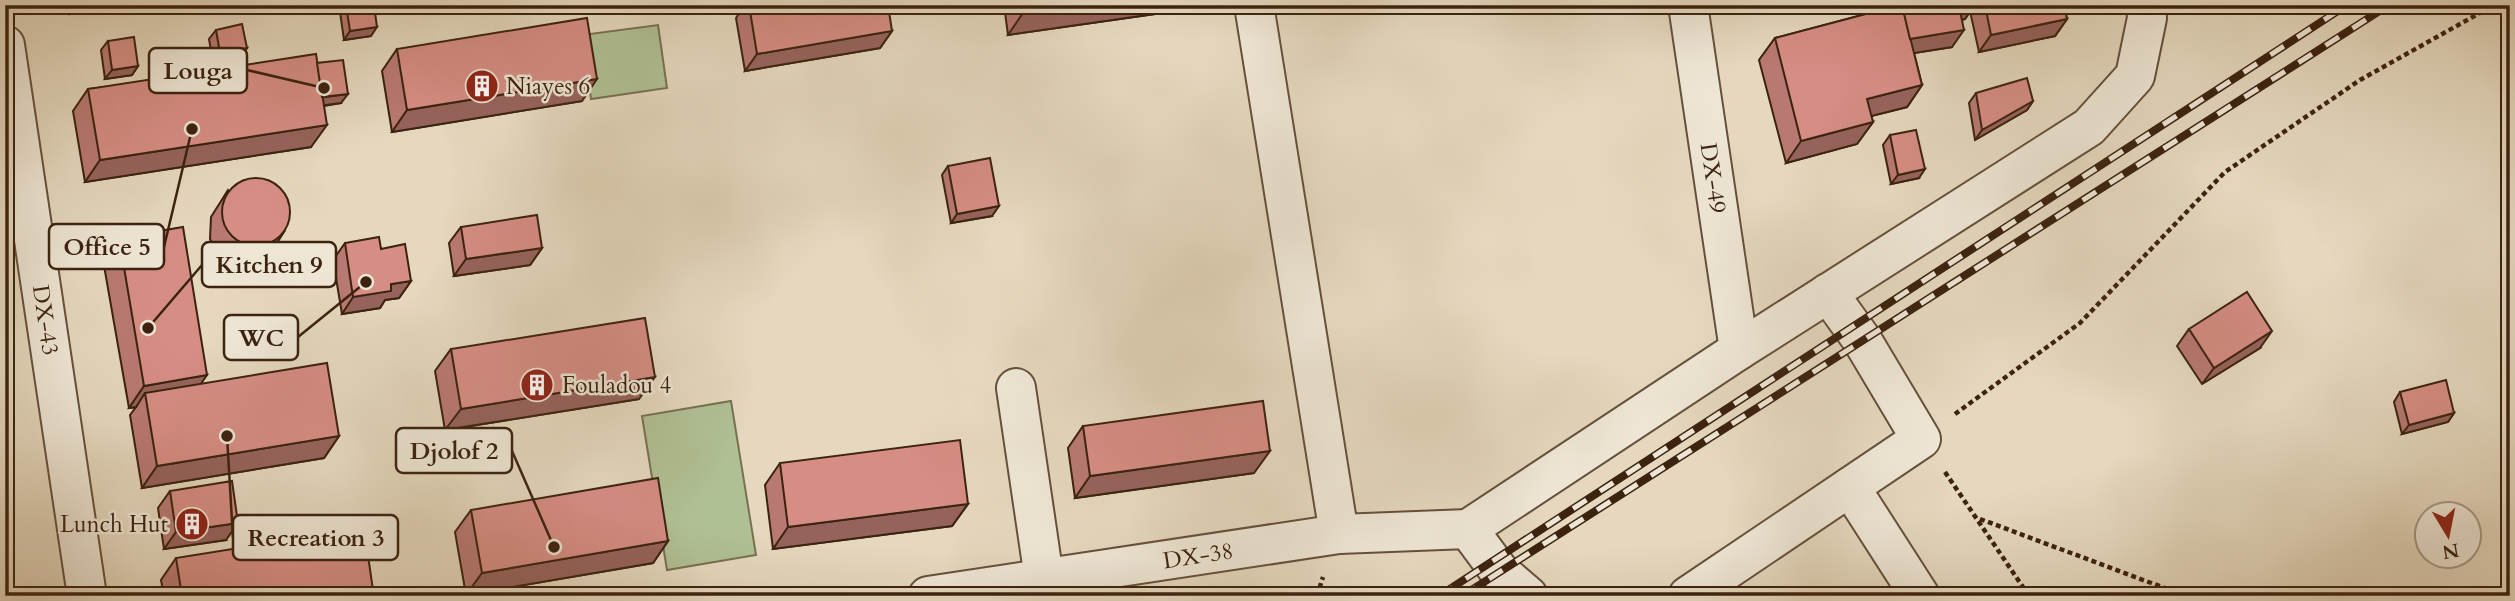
<svg xmlns="http://www.w3.org/2000/svg" width="2515" height="601" font-family="Cardo,serif">
  <style>
    .green { fill: #b0c095; stroke: #767252; stroke-width: 2 }
    .lines { fill: none; stroke-linecap: round; stroke-linejoin: round }
    .minor-casing { stroke: #66503c; stroke-width: 42 }
    .path { stroke: #3c2310; stroke-width: 4.5; stroke-dasharray: 5 3.5; stroke-linecap: butt }
    .minor { stroke: #eee6d5; stroke-width: 38 }
    .rail-casing { stroke: #3c2310; stroke-width: 8 }
    .rail { stroke: #eee6d5; stroke-width: 5; stroke-dasharray: 16; stroke-linecap: butt }
    .wall { fill: #b87972; stroke: #3c2310; stroke-width: 2 }
    .shaded-wall { fill: #96635c; stroke: #3c2310; stroke-width: 2 }
    .building { fill: #d68d84; stroke: #3c2310; stroke-width: 2 }
    .labels { text-anchor: middle; stroke-width: 5; stroke-linejoin: round; paint-order: stroke }
    .poi-label { font-size: 23px; fill: #3c2310; stroke: #eee6d5; text-anchor: start }
    .street-label { font-size: 23px; fill: #3c2310; stroke: #eee6d5 }
    .leader { fill: none; stroke: #3c2310; stroke-width: 2.5 }
    .callout-dot { fill: #3c2310; stroke: #eee6d5; stroke-width: 2.5 }
    .callout { fill: #eee6d5; stroke: #3c2310; stroke-width: 2.5 }
    .callout-label { font-size: 24px; text-anchor: middle; font-weight: bold; fill: #3c2310 }
  </style>
  <rect width="100%" height="100%" fill="#e5d8be"/>
  <filter id="stains"><feTurbulence type="fractalNoise" baseFrequency=".00286" numOctaves="4"/><feColorMatrix values="0 0 0 0 .2 0 0 0 0 .09 0 0 0 0 .02 0 0 0 .5 -.17"/></filter>
  <radialGradient id="worn" r=".72"><stop offset=".6" stop-color="#630" stop-opacity="0"/><stop offset="1" stop-color="#630" stop-opacity=".3"/></radialGradient>
  <g class="green">
    <polygon points="658,25 667,88 591,99 582,35"/>
    <polygon points="731,401 756,555 667,570 642,416"/>
  </g>
  <g class="lines">
    <defs>
      <g id="minor">
        <polyline points="1254,5 1339,534"/>
        <path id="s1" d="M1688,5L1739,350"/>
        <path id="s2" d="M5,45L87,596"/>
        <polyline points="1016,388 1044,578"/>
        <polyline points="1850,487 1920,596"/>
        <polyline points="1468,529 1739,350 2089,127 2135,76 2147,18 2146,5"/>
        <polyline points="1468,529 1499,571 1528,596"/>
        <path id="s3" d="M928,596L1339,534L1468,529"/>
        <polyline points="1688,596 1921,439 1862,340 1828,293"/>
      </g>
    </defs>
    <use href="#minor" class="minor-casing"/>
    <g class="path">
      <polyline points="1955,414 2080,323 2225,172 2360,80 2494,5"/>
      <polyline points="1945,472 2029,596"/>
      <polyline points="1980,519 2186,596"/>
      <polyline points="1317,596 1323,577"/>
    </g>
    <use href="#minor" class="minor"/>
    <defs>
      <g id="rail">
        <polyline points="1439,596 2347,5"/>
        <polyline points="1462,596 2389,5"/>
      </g>
    </defs>
    <use href="#rail" class="rail-casing"/>
    <use href="#rail" class="rail"/>
  </g>
  <g class="wall">
    <polygon points="68,5 128,5 70,14"/>
    <polygon points="345,5 374,5 371,36 344,40 340,12"/>
    <polygon points="745,5 749,5 892,31 880,48 745,71 736,18"/>
    <polygon points="1004,5 1192,5 1190,9 1008,35"/>
    <polygon points="1893,5 2064,5 2067,19 2055,36 1979,52 1970,11 1965,19 1962,20 1952,47 1914,53 1922,85 1907,107 1871,116 1873,122 1857,144 1786,163 1759,60 1775,38 1892,7"/>
    <polygon points="216,30 247,48 240,58 213,62 209,39"/>
    <polygon points="108,41 138,66 132,75 105,79 101,50"/>
    <polygon points="397,49 582,101 392,132 382,71"/>
    <polygon points="317,63 341,103 324,106 311,147 85,182 73,111 88,89"/>
    <polygon points="1976,93 2033,101 2027,110 1975,140 1969,103"/>
    <polygon points="1890,135 1919,178 1891,184 1883,145"/>
    <polygon points="948,166 992,216 951,223 942,175"/>
    <polygon points="228,190 273,249 265,257 255,262 232,262 215,249 210,239 211,217"/>
    <polygon points="461,227 542,248 530,265 454,276 449,243"/>
    <polygon points="119,238 201,384 339,436 324,458 142,488 130,415 136,407 129,408 103,260"/>
    <polygon points="345,243 381,249 411,281 399,298 385,300 380,308 342,314 333,260"/>
    <polygon points="2189,329 2260,348 2202,384 2177,346"/>
    <polygon points="451,349 639,399 445,430 435,371"/>
    <polygon points="2400,392 2454,413 2448,422 2402,434 2394,402"/>
    <polygon points="1083,426 1254,473 1075,498 1068,448"/>
    <polygon points="780,463 968,504 952,526 773,549 765,485"/>
    <polygon points="170,491 226,540 164,549 158,508"/>
    <polygon points="471,510 668,541 653,563 466,595 455,532"/>
    <polygon points="176,558 369,596 164,596 161,580"/>
  </g>
  <g class="shaded-wall">
    <polygon points="76,5 128,5 70,14"/>
    <polygon points="1079,5 1192,5 1190,9 1008,35 1023,13"/>
    <polygon points="1975,5 1965,19 1947,22 1959,6"/>
    <polygon points="2067,19 2055,36 1979,52 1991,35"/>
    <polygon points="377,27 371,36 344,40 350,31"/>
    <polygon points="1964,30 1952,47 1896,56 1908,39"/>
    <polygon points="892,31 880,48 745,71 757,54"/>
    <polygon points="247,48 240,58 213,62 220,53"/>
    <polygon points="138,66 132,75 105,79 112,70"/>
    <polygon points="597,79 582,101 392,132 407,110"/>
    <polygon points="1922,85 1907,107 1852,121 1867,99"/>
    <polygon points="348,94 341,103 311,107 318,98"/>
    <polygon points="2033,101 2027,110 1975,140 1982,130"/>
    <polygon points="1873,122 1857,144 1786,163 1801,141"/>
    <polygon points="327,125 311,147 85,182 100,160"/>
    <polygon points="1925,169 1919,178 1891,184 1898,175"/>
    <polygon points="999,206 992,216 951,223 957,214"/>
    <polygon points="284,232 273,249 265,257 255,262 232,262 244,245"/>
    <polygon points="542,248 530,265 454,276 466,259"/>
    <polygon points="411,281 399,298 385,300 380,308 342,314 353,297 391,284"/>
    <polygon points="2272,331 2260,348 2202,384 2214,368"/>
    <polygon points="207,375 192,397 145,393 136,407 129,408 144,386"/>
    <polygon points="655,377 639,399 445,430 461,409"/>
    <polygon points="2454,413 2448,422 2402,434 2409,425"/>
    <polygon points="339,436 324,458 142,488 157,466"/>
    <polygon points="1270,451 1254,473 1075,498 1090,476"/>
    <polygon points="968,504 952,526 773,549 788,527"/>
    <polygon points="238,523 226,540 164,549 176,532"/>
    <polygon points="668,541 653,563 466,595 482,573"/>
    <polygon points="373,590 369,596 336,596"/>
  </g>
  <g class="building">
    <polygon points="346,5 374,5 377,27 350,31"/>
    <polygon points="749,5 888,5 892,31 757,54"/>
    <polygon points="1022,5 1079,5 1023,13"/>
    <polygon points="1900,5 1902,5 1922,85 1867,99 1873,122 1801,141 1775,38"/>
    <polygon points="1902,5 1961,5 1959,6 1964,30 1910,39"/>
    <polygon points="1985,5 2064,5 2067,19 1991,35"/>
    <polygon points="587,18 597,79 407,110 397,49"/>
    <polygon points="242,24 247,48 220,53 216,30"/>
    <polygon points="134,37 138,66 112,70 108,41"/>
    <polygon points="316,54 327,125 100,160 88,89"/>
    <polygon points="343,60 348,94 322,97 317,63"/>
    <polygon points="2027,78 2033,101 1982,130 1976,93"/>
    <polygon points="1916,130 1925,169 1898,175 1890,135"/>
    <polygon points="990,158 999,206 957,214 948,166"/>
    <circle cx="256" cy="212" r="34"/>
    <polygon points="537,215 542,248 466,259 461,227"/>
    <polygon points="183,227 207,375 144,386 119,238"/>
    <polygon points="379,237 381,249 405,244 411,281 391,284 391,291 353,297 345,243"/>
    <polygon points="2247,292 2272,331 2214,368 2189,329"/>
    <polygon points="645,318 655,377 461,409 451,349"/>
    <polygon points="327,363 339,436 157,466 145,393"/>
    <polygon points="2446,380 2454,413 2409,425 2400,392"/>
    <polygon points="1263,401 1270,451 1090,476 1083,426"/>
    <polygon points="960,440 968,504 788,527 780,463"/>
    <polygon points="658,478 668,541 482,573 471,510"/>
    <polygon points="232,481 238,523 176,532 170,491"/>
    <polygon points="364,528 373,590 336,596 182,596 176,558"/>
  </g>
  <defs>
    <symbol id="building-disc" viewBox="-11 -11 22 22"><circle r="9.5" fill="#8f2418" stroke="#eee6d5"/><path d="M-4-6H4V6H1V3H-1V6H-4ZM-2.5-4.3h1.7v1.8h-1.7ZM.8-4.3h1.7v1.8H.8ZM-2.5-1h1.7V.8h-1.7ZM.8-1h1.7V.8H.8Z" fill="#fff"/></symbol>
  </defs>
  <g fill-rule="evenodd">
    <use href="#building-disc" x="463" y="67" width="38" height="38"/>
    <use href="#building-disc" x="518" y="366" width="38" height="38"/>
    <use href="#building-disc" x="173" y="505" width="38" height="38"/>
  </g>
  <g class="labels">
    <g class="poi-label">
      <text x="506" y="94">Niayes 6</text>
      <text x="562" y="393">Fouladou 4</text>
      <text x="168" y="532" text-anchor="end">Lunch Hut</text>
    </g>
    <g class="street-label">
      <text dy="8" stroke="none"><textPath href="#s1" startOffset="175">DX-49</textPath></text>
      <text dy="8" stroke="none"><textPath href="#s2" startOffset="278">DX-43</textPath></text>
      <text dy="8" stroke="none"><textPath href="#s3" startOffset="273">DX-38</textPath></text>
    </g>
  </g>
  <path class="leader" d="M324 88L247 70M192 129L164 247M148 328L202 265M366 282L298 337M554 547L512 451M227 436L233 538"/>
  <g class="callout-dot">
    <circle cx="324" cy="88" r="7"/>
    <circle cx="192" cy="129" r="7"/>
    <circle cx="148" cy="328" r="7"/>
    <circle cx="366" cy="282" r="7"/>
    <circle cx="554" cy="547" r="7"/>
    <circle cx="227" cy="436" r="7"/>
  </g>
  <g class="callout">
    <rect x="149" y="48" width="98" height="45" rx="7"/>
    <rect x="49" y="224" width="115" height="45" rx="7"/>
    <rect x="202" y="242" width="134" height="45" rx="7"/>
    <rect x="224" y="315" width="74" height="45" rx="7"/>
    <rect x="396" y="428" width="116" height="45" rx="7"/>
    <rect x="233" y="515" width="165" height="45" rx="7"/>
  </g>
  <g class="callout-label">
    <text x="198" y="79">Louga</text>
    <text x="107" y="255">Office 5</text>
    <text x="269" y="273">Kitchen 9</text>
    <text x="261" y="346">WC</text>
    <text x="454" y="459">Djolof 2</text>
    <text x="316" y="546">Recreation 3</text>
  </g>
  <rect width="2515" height="601" fill="none" stroke="#e5d8be" stroke-width="28"/>
  <rect x="7" y="7" width="2501" height="587" fill="none" stroke="#3c2310" stroke-width="3.5"/>
  <rect x="14" y="14" width="2487" height="573" fill="none" stroke="#3c2310" stroke-width="2"/>
  <g transform="translate(2448 535) rotate(170)"><circle r="33" fill="#eee6d5" stroke="#a79886" stroke-width="2"/>
  <path d="M0-5L12 26L0 18L-12 26Z" fill="#8f2418"/>
  <text y="-10" font-size="19" font-weight="bold" text-anchor="middle" fill="#3c2310">N</text>
  </g>
  <rect width="100%" height="100%" filter="url(#stains)"/>
  <rect width="100%" height="100%" fill="url(#worn)"/>
</svg>
